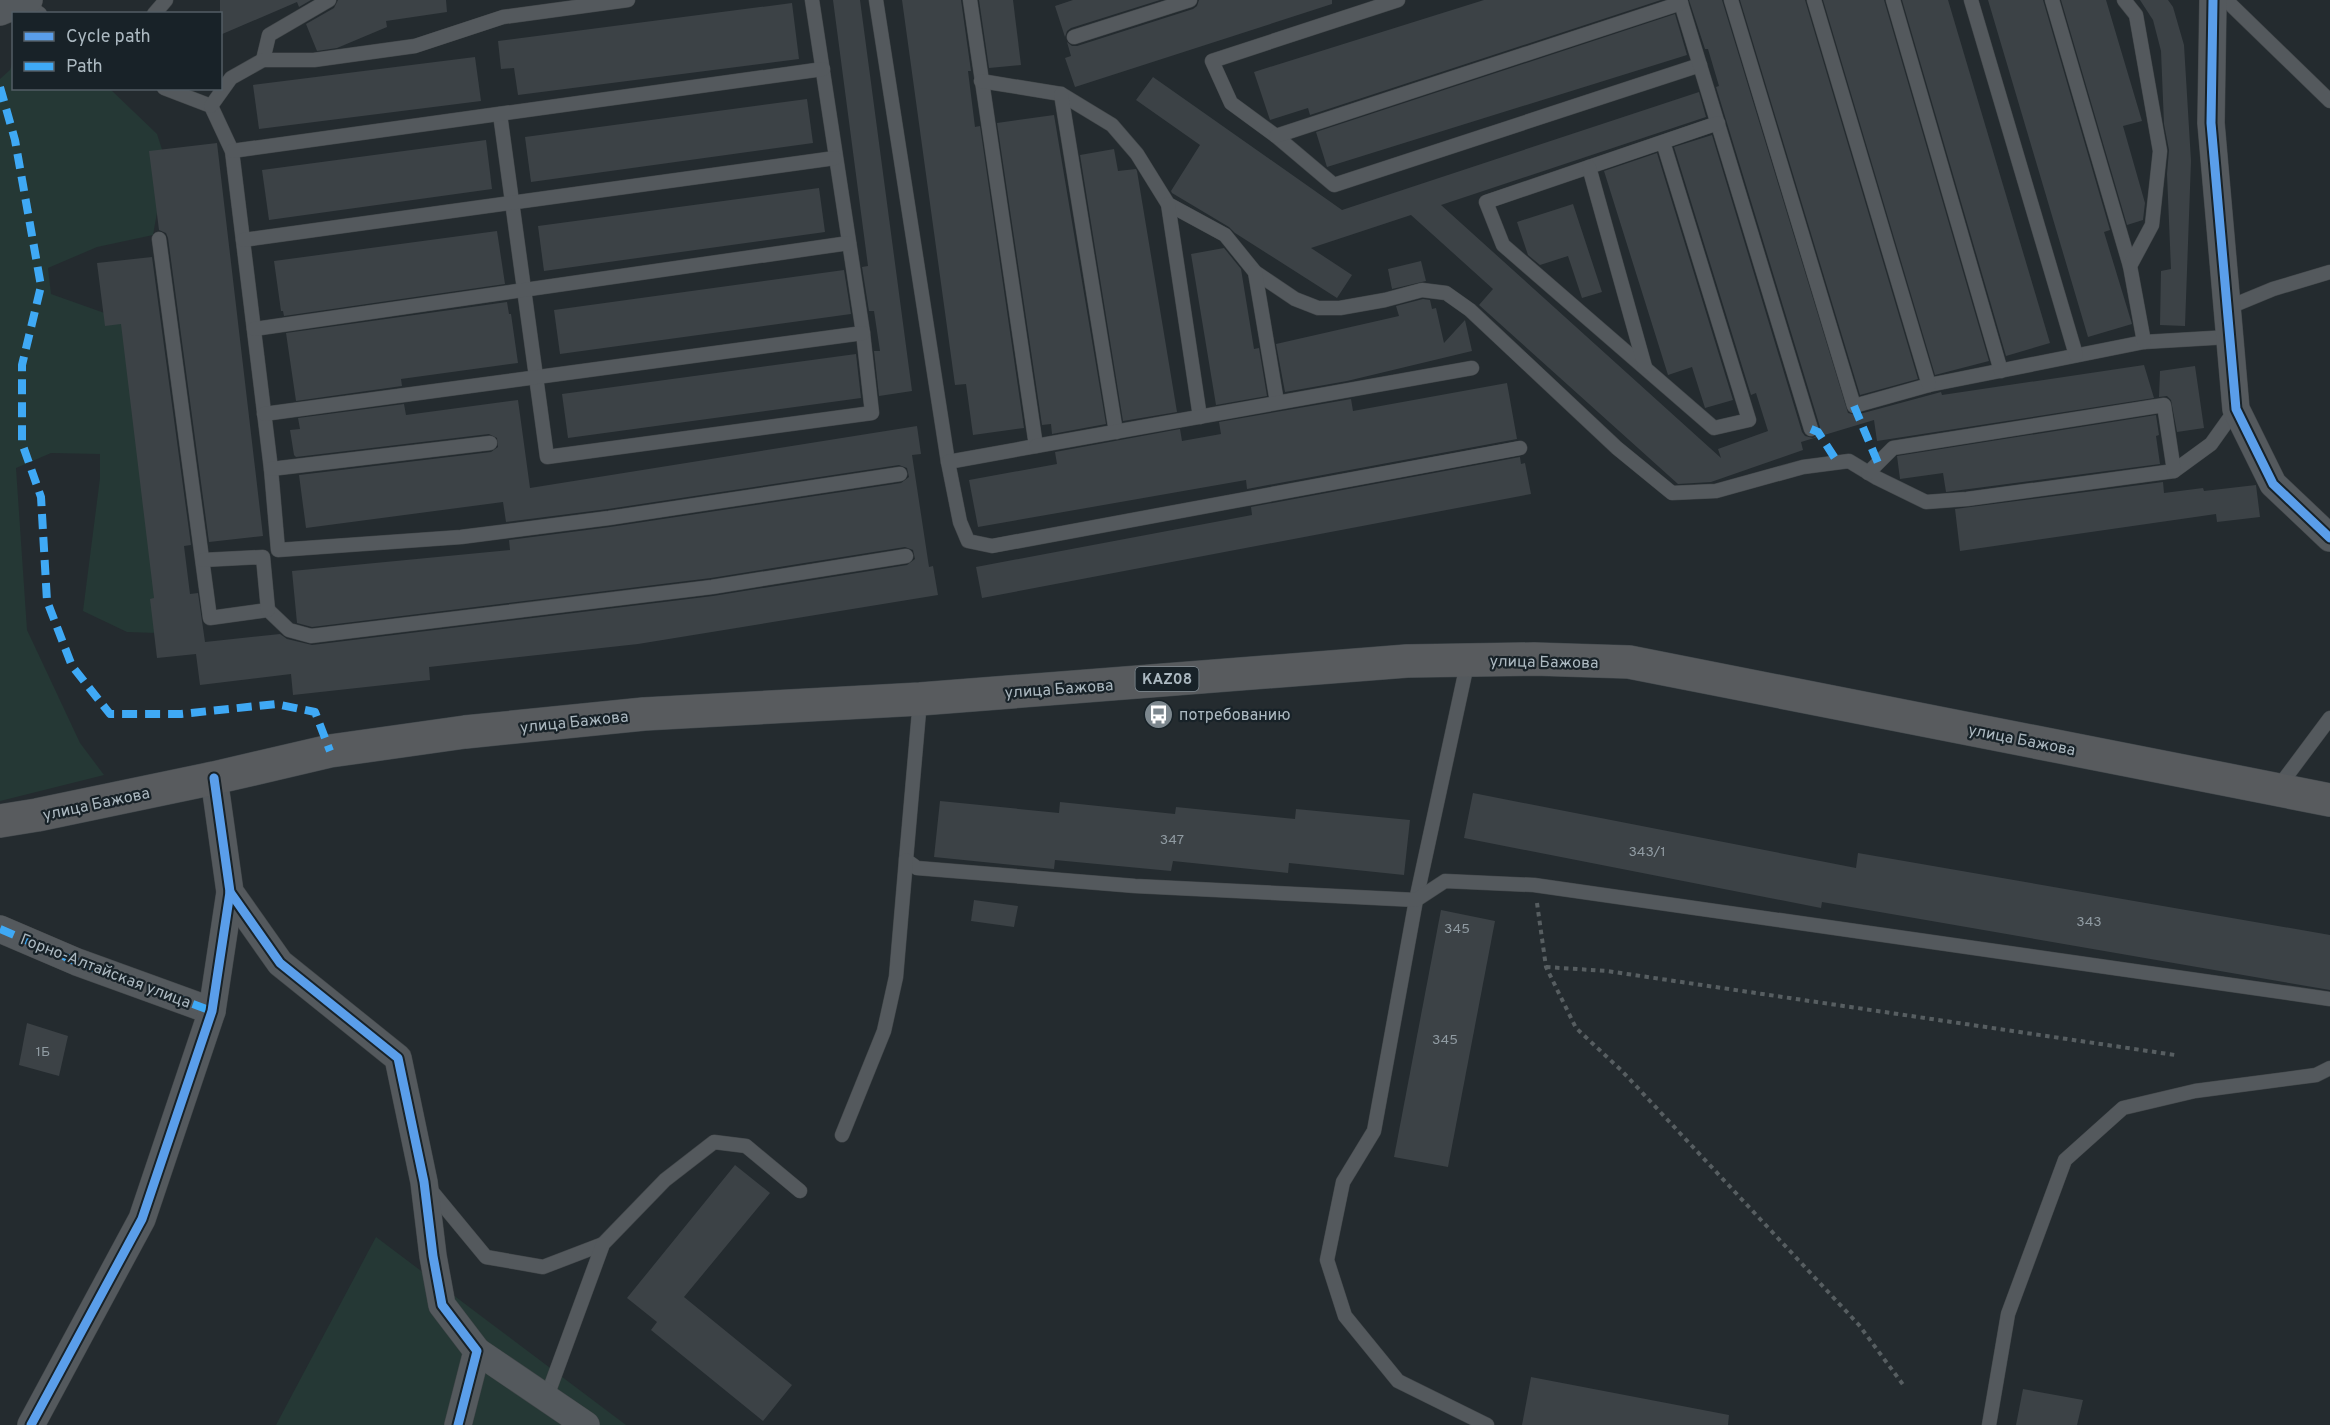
<svg xmlns="http://www.w3.org/2000/svg" width="2330" height="1425" font-family="Overpass,sans-serif">
  <style>
    .green { fill: #253835 }
    .building { fill: #3c4246 }
    .lines { fill: none; stroke-linecap: round; stroke-linejoin: round }
    .lane-casing { stroke: #42474a; stroke-width: 15 }
    .street-casing { stroke: #42474a; stroke-width: 28 }
    .highway-casing { stroke: #40474b; stroke-width: 34 }
    .path { stroke: #575e61; stroke-width: 4; stroke-dasharray: 4.5 4.5; stroke-linecap: butt }
    .lane { stroke: #54595d; stroke-width: 14 }
    .street { stroke: #54595d; stroke-width: 27 }
    .highway { stroke: #585b5e; stroke-width: 33 }
    .quiet { stroke: #3fa9f5; stroke-width: 8; stroke-dasharray: 15 8; stroke-linecap: butt }
    .cycleway-casing { stroke: #182228; stroke-width: 13 }
    .cycleway { stroke: #5a9eea; stroke-width: 9 }
    .labels { text-anchor: middle; stroke-width: 4.5; stroke-linejoin: round; paint-order: stroke }
    .number-label { font-size: 14px; fill: #909ba2 }
    .shield { fill: #182228; stroke: #808c93; stroke-width: 1.5 }
    .shield-label { font-size: 15px; font-weight: bold; fill: #acb9c1 }
    .street-label { font-size: 16px; fill: #acb9c1; stroke: #182228 }
    .poi-label { font-size: 16px; fill: #acb9c1; stroke: #182228; text-anchor: start }
  </style>
  <rect width="100%" height="100%" fill="#242b2f"/>
  <g class="green">
    <polygon points="13,61 14,88 110,89 157,134 166,162 153,235 97,247 48,268 51,294 127,321 154,567 157,633 127,632 83,611 100,478 100,454 51,453 16,468 27,630 80,743 104,775 0,801 0,79 10,70"/>
    <polygon points="376,1237 626,1425 276,1425"/>
  </g>
  <g class="building">
    <polygon points="220,0 311,0 299,7 297,2 220,35"/>
    <polygon points="338,0 446,0 447,12 386,21 387,27 337,48 317,51 306,24 334,8"/>
    <polygon points="833,0 860,0 912,391 879,396 874,351 880,351 874,311 869,311 862,267 868,266"/>
    <polygon points="902,0 961,0 971,71 968,71 975,127 980,126 1024,428 973,435 966,384 955,385"/>
    <polygon points="979,0 1013,0 1021,65 989,68"/>
    <polygon points="1073,0 1160,0 1071,28 1067,31 1065,37 1055,6"/>
    <polygon points="1199,0 1332,0 1332,4 1075,87 1065,58 1071,56 1067,42 1072,46 1077,46 1193,9 1197,6"/>
    <polygon points="1484,0 1661,0 1310,115 1308,108 1270,120 1254,72"/>
    <polygon points="1689,0 1722,0 1848,413 1856,415 1941,392 1942,395 2144,365 2154,398 1877,441 1874,420 1801,442 1803,450 1711,482 1678,484 1479,305 1493,289 1411,215 1311,248 1352,275 1337,298 1235,233 1229,227 1172,193 1171,191 1200,145 1136,100 1153,77 1342,210 1699,92 1706,117 1441,205 1721,458 1718,449 1768,431 1756,393 1751,395 1674,147 1712,135 1802,432 1805,436 1813,438 1818,435 1820,427 1716,87 1719,86 1708,49 1705,49"/>
    <polygon points="1740,0 1805,0 1918,379 1860,395"/>
    <polygon points="1823,0 1884,0 1989,361 1935,375"/>
    <polygon points="1902,0 1948,0 2050,343 2006,356"/>
    <polygon points="1988,0 2043,0 2110,230 2104,232 2132,324 2088,337"/>
    <polygon points="2061,0 2106,0 2142,121 2123,126 2145,203 2143,220 2127,225"/>
    <polygon points="2140,0 2168,0 2173,7 2184,45 2191,161 2185,326 2160,325 2161,271 2171,269 2167,174 2169,150 2164,124 2161,51 2153,20"/>
    <polygon points="792,3 799,59 518,95 514,68 501,69 498,41"/>
    <polygon points="1675,14 1687,55 1327,167 1316,132"/>
    <polygon points="475,57 481,101 259,129 253,85"/>
    <polygon points="807,99 813,143 531,182 525,137"/>
    <polygon points="1054,115 1106,424 1052,434 1051,424 1042,425 997,123"/>
    <polygon points="486,140 492,189 269,220 262,170"/>
    <polygon points="217,143 263,536 209,542 168,238 166,233 159,230 149,151"/>
    <polygon points="1114,149 1118,171 1136,169 1137,171 1177,412 1123,421 1080,155"/>
    <polygon points="1657,153 1733,400 1705,408 1692,367 1668,375 1604,171"/>
    <polygon points="819,188 825,232 544,271 538,226"/>
    <polygon points="1573,204 1602,292 1582,298 1568,256 1540,265 1528,255 1517,222"/>
    <polygon points="497,231 505,284 284,316 283,311 281,311 274,261"/>
    <polygon points="1224,248 1241,269 1254,349 1259,348 1267,396 1216,405 1191,254"/>
    <polygon points="152,257 191,545 184,546 190,594 198,593 205,642 280,634 287,639 312,645 713,596 907,565 915,559 913,550 905,547 711,578 312,627 297,623 292,571 510,550 509,540 610,527 901,483 909,477 907,468 899,465 608,509 506,522 503,502 306,528 299,475 491,452 498,447 497,438 489,434 296,457 294,455 290,430 300,429 298,418 404,404 406,415 518,400 530,488 917,426 921,454 912,455 929,567 933,566 938,595 638,644 429,667 430,680 293,695 291,674 200,685 196,654 157,658 150,599 154,598 121,324 105,326 97,263"/>
    <polygon points="1421,261 1426,281 1392,289 1388,269"/>
    <polygon points="844,270 851,314 560,354 554,310"/>
    <polygon points="1423,299 1430,300 1432,309 1436,308 1444,343 1465,320 1472,351 1347,381 1285,392 1276,344 1399,316 1396,306"/>
    <polygon points="507,302 509,314 511,314 518,363 401,379 402,386 296,401 286,333"/>
    <polygon points="856,354 861,398 568,438 562,394"/>
    <polygon points="2195,366 2204,428 2177,432 2171,400 2167,396 2159,397 2160,371"/>
    <polygon points="1507,383 1517,439 1247,489 1246,480 978,527 969,480 1057,464 1055,452 1180,429 1182,441 1221,434 1219,422 1351,399 1353,411"/>
    <polygon points="2156,415 2159,435 2156,436 2160,464 1946,492 1943,473 1900,479 1897,456"/>
    <polygon points="1520,457 1521,464 1525,463 1531,494 982,598 976,567 1252,515 1251,507"/>
    <polygon points="2163,482 2164,493 2203,488 2204,491 2256,485 2260,517 2217,522 2216,514 1960,551 1955,509"/>
    <polygon points="1473,793 1856,868 1858,853 2330,935 2330,990 1822,902 1821,908 1464,838"/>
    <polygon points="940,801 1059,813 1060,802 1175,814 1176,807 1295,819 1296,809 1410,820 1404,875 1289,863 1288,873 1173,861 1171,871 1055,860 1054,869 934,857"/>
    <polygon points="974,900 1018,906 1014,927 971,921"/>
    <polygon points="1441,910 1495,921 1448,1167 1394,1157"/>
    <polygon points="27,1023 68,1036 59,1076 19,1065"/>
    <polygon points="735,1165 770,1193 684,1297 792,1385 763,1421 651,1330 657,1322 627,1298"/>
    <polygon points="1531,1377 1729,1415 1728,1425 1522,1425"/>
    <polygon points="2023,1389 2083,1400 2077,1425 2016,1425"/>
  </g>
  <g class="lines">
    <defs>
      <g id="lane">
        <polyline points="876,0 948,462"/>
        <polyline points="970,0 1036,446 948,462 960,522 968,541 992,546 1520,448"/>
        <polyline points="1398,0 1212,61 1231,103 1276,136 1334,185 1700,65"/>
        <polyline points="1680,0 1811,429"/>
        <polyline points="1731,0 1854,406 1929,385 2144,342 2229,337"/>
        <polyline points="1814,0 1929,385"/>
        <polyline points="1893,0 2001,371"/>
        <polyline points="1971,0 2076,355"/>
        <polyline points="2052,0 2130,266 2144,342"/>
        <polyline points="2124,0 2136,15 2160,151 2152,225 2130,266"/>
        <polyline points="2226,0 2330,101"/>
        <polyline points="25,3 40,14"/>
        <polyline points="154,14 166,0"/>
        <polyline points="1074,37 1190,0"/>
        <polyline points="263,60 269,35 329,0"/>
        <polyline points="981,81 1061,94 1112,125 1137,154 1168,204 1225,235 1255,272 1295,299 1318,308 1340,308 1385,300 1422,290 1446,293 1470,310 1617,448 1672,493 1716,491 1803,467 1849,461 1877,478 1926,502 1967,499 2174,471 2211,444 2236,409"/>
        <polyline points="164,88 211,106 232,151 271,469 278,550 461,537 609,518 900,474"/>
        <polyline points="1061,94 1116,432"/>
        <polyline points="211,106 231,78 263,60 314,60 415,46 503,17 628,0"/>
        <polyline points="500,114 547,457 872,413 863,333 812,0"/>
        <polyline points="1276,136 1681,3"/>
        <polyline points="1663,142 1749,420 1714,428 1503,245 1486,202 1718,123"/>
        <polyline points="232,151 823,69"/>
        <polyline points="1589,167 1645,367"/>
        <polyline points="1168,204 1200,417"/>
        <polyline points="159,239 210,618 268,610 289,630 311,636 712,587 906,556"/>
        <polyline points="243,240 835,158"/>
        <polyline points="1255,272 1277,402"/>
        <polyline points="2227,308 2273,289 2330,272"/>
        <polyline points="254,329 849,243"/>
        <polyline points="264,414 863,333"/>
        <polyline points="1036,446 1472,368"/>
        <polyline points="271,469 490,443"/>
        <polyline points="1868,473 1893,448 2164,405 2174,471"/>
        <polyline points="203,560 263,557 268,610"/>
        <polyline points="1468,660 1416,900 1374,1131 1343,1182 1327,1260 1345,1316 1398,1381 1487,1425"/>
        <polyline points="920,700 906,860 917,868 1135,886 1416,900 1445,881 1534,885 2330,999"/>
        <polyline points="2277,789 2330,718"/>
        <polyline points="842,1135 884,1031 896,977 906,860"/>
        <polyline points="429,1188 486,1257 543,1267 603,1244"/>
        <polyline points="546,1399 603,1244 665,1180 714,1142 746,1146 800,1191"/>
        <polyline points="1989,1425 2008,1314 2065,1160 2123,1108 2195,1091 2316,1075 2330,1068"/>
      </g>
      <g id="street">
        <polyline points="2213,0 2211,123 2236,409 2273,484 2330,538"/>
        <polyline points="0,12 29,0"/>
        <polyline points="214,778 230,892 280,963 398,1058 424,1182 433,1256 442,1305 477,1351 458,1425"/>
        <polyline points="0,929 77,962 212,1011"/>
        <polyline points="477,1351 586,1425"/>
        <polyline points="31,1425 142,1219 212,1011 230,892"/>
      </g>
      <polyline id="highway" points="0,821 37,815 214,778 330,751 465,732 644,714 920,699 1407,661 1534,659 1629,662 2330,800"/>
    </defs>
    <use href="#lane" class="lane-casing"/>
    <use href="#street" class="street-casing"/>
    <use href="#highway" class="highway-casing"/>
    <g class="path">
      <polyline points="1537,903 1546,967 1576,1028 1622,1071 1859,1325 1904,1386"/>
      <polyline points="1546,967 1607,971 2175,1055"/>
    </g>
    <use href="#lane" class="lane"/>
    <use href="#street" class="street"/>
    <use href="#highway" class="highway"/>
    <g class="quiet">
      <polyline points="0,87 15,140 41,286 22,365 22,443 41,497 47,601 72,666 110,714 181,714 276,704 315,712 330,751"/>
      <polyline points="1854,406 1878,463"/>
      <polyline points="1811,429 1818,432 1838,463"/>
      <polyline points="0,929 77,962 212,1011"/>
    </g>
    <defs>
      <g id="cycleway">
        <polyline points="2213,0 2211,123 2236,409 2273,484 2330,538"/>
        <polyline points="214,778 230,892 280,963 398,1058 424,1182 433,1256 442,1305 477,1351 458,1425"/>
        <polyline points="31,1425 142,1219 212,1011 230,892"/>
      </g>
    </defs>
    <use href="#cycleway" class="cycleway-casing"/>
    <use href="#cycleway" class="cycleway"/>
  </g>
  <defs>
    <symbol id="bus-disc" viewBox="-11 -11 22 22"><circle r="9.5" fill="#7c878e" stroke="#182228"/><path d="M-5-6H5V4H4V6H2V4H-2V6H-4V4H-5ZM-3.5-4V0h7V-4ZM-3.5 1.2v1.5H-2V1.2ZM2 1.2v1.5H3.5V1.2Z" fill="#fff"/></symbol>
  </defs>
  <g fill-rule="evenodd">
    <use href="#bus-disc" x="1142" y="698" width="33" height="33"/>
  </g>
  <g class="labels">
    <g class="number-label">
      <text x="1172" y="844">347</text>
      <text x="1647" y="856">343/1</text>
      <text x="2089" y="926">343</text>
      <text x="1457" y="933">345</text>
      <text x="1445" y="1044">345</text>
      <text x="43" y="1056">1Б</text>
    </g>
    <rect class="shield" x="1135.5" y="667" width="63" height="24" rx="4.5"/>
    <g class="shield-label">
      <text x="1167" y="684">KAZ08</text>
    </g>
    <g class="street-label">
      <text transform="translate(1544 661) rotate(1)" y="6">улица Бажова</text>
      <text transform="translate(1059 688) rotate(-4)" y="6">улица Бажова</text>
      <text transform="translate(574 721) rotate(-6)" y="6">улица Бажова</text>
      <text transform="translate(2022 739) rotate(11)" y="6">улица Бажова</text>
      <text transform="translate(96 803) rotate(-12)" y="6">улица Бажова</text>
      <text transform="translate(106 970) rotate(21)" y="6">Горно-Алтайская улица</text>
    </g>
    <g class="poi-label">
      <text x="1179" y="720">потребованию</text>
    </g>
  </g>
  <rect x="12" y="12" width="210" height="78" fill="#182228" stroke="#535e65" stroke-width="1.5"/>
  <rect x="24" y="32" width="30" height="9" fill="#5a9eea" stroke="#535e65" stroke-width="1.5"/>
  <text x="66" y="42" font-size="18" fill="#acb9c1">Cycle path</text>
  <rect x="24" y="62" width="30" height="9" fill="#3fa9f5" stroke="#535e65" stroke-width="1.5"/>
  <text x="66" y="72" font-size="18" fill="#acb9c1">Path</text>
</svg>
